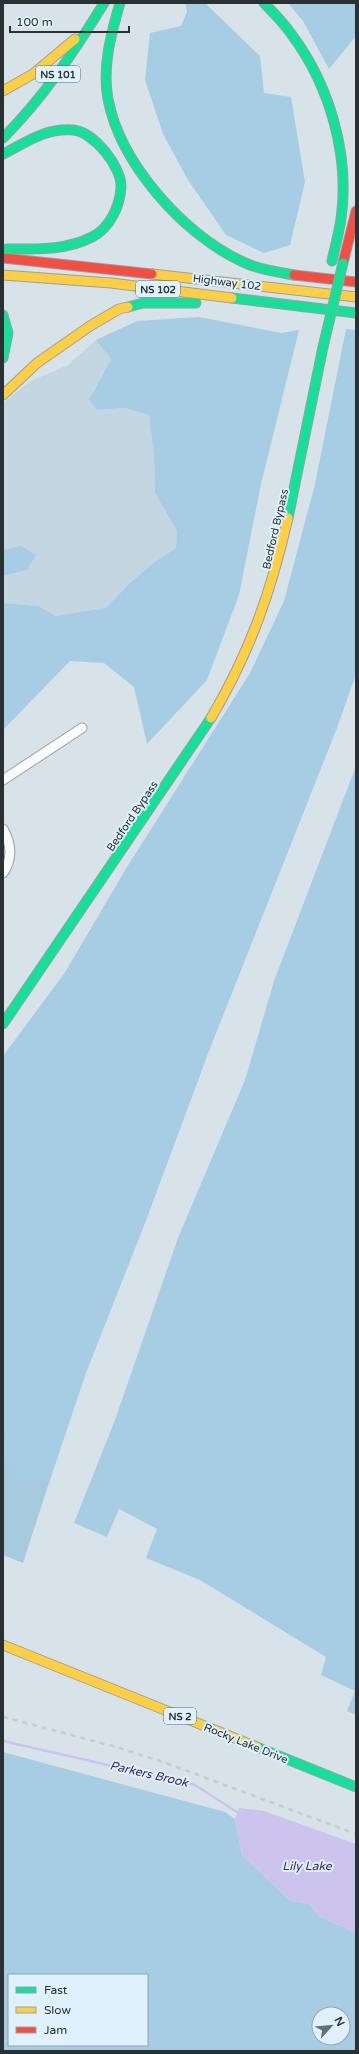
<svg xmlns="http://www.w3.org/2000/svg" width="359" height="2054" font-family="'Varela Round',sans-serif">
  <style>
    .built { fill: #c4d6e1 }
    .green { fill: #a7cadf }
    .forest { fill: #a6cde4; fill-rule: evenodd }
    .water { fill: #ccc4ee }
    .lines { fill: none; stroke-linecap: round; stroke-linejoin: round }
    .stream { stroke: #ccc4ee; stroke-width: 2.5 }
    .street-casing { stroke: #98a0a5; stroke-width: 11 }
    .fast-casing { stroke: #98a0a5; stroke-width: 11 }
    .slow-casing { stroke: #98a0a5; stroke-width: 11 }
    .jam-casing { stroke: #98a0a5; stroke-width: 11 }
    .street { stroke: #f9fbfc; stroke-width: 9 }
    .fast { stroke: #16e098; stroke-width: 9 }
    .slow { stroke: #ffcf43; stroke-width: 9 }
    .jam { stroke: #f24e42; stroke-width: 9 }
    .rail { stroke: #c9cbcd; stroke-width: 2.5; stroke-dasharray: 5 5; stroke-linecap: butt }
    .fast-bridge-casing { stroke: #98a0a5; stroke-width: 11; stroke-linecap: butt }
    .fast-bridge { stroke: #16e098; stroke-width: 9 }
    .labels { text-anchor: middle; stroke-width: 4; stroke-linejoin: round; paint-order: stroke }
    .shield { fill: #dff1fc; stroke: #606b71; stroke-width: 1 }
    .shield-label { font-size: 10px; font-weight: bold; fill: #2a3135 }
    .street-label { font-size: 11px; fill: #2a3135; stroke: #dff1fc }
    .water-label { font-size: 12px; font-style: italic; fill: #402769; stroke: #dff1fc }
  </style>
  <rect width="100%" height="100%" fill="#d8e3e9"/>
  <polygon class="built" points="96,340 111,359 89,400 97,410 125,408 149,415 154,455 155,493 177,531 176,548 156,561 131,582 106,608 56,616 38,606 6,603 3,605 3,576 27,570 21,546 3,550 3,403 31,381 68,365"/>
  <polygon class="green" points="3,1397 71,1415 23,1563 3,1555"/>
  <g class="forest">
    <polygon points="185,3 205,3 260,56 264,93 291,97 305,182 290,245 264,253 226,235 188,180 163,134 145,80 150,33 181,26 187,12"/>
    <polygon points="288,3 356,3 356,36 329,69 303,21"/>
    <polygon points="199,317 281,333 299,330 261,484 239,595 207,680 147,744 134,687 104,663 70,661 3,730 3,605 6,603 38,606 56,616 106,608 131,582 156,561 176,548 177,531 155,493 154,455 149,415 125,408 97,410 89,400 111,359 96,340 137,321"/>
    <path d="M346,329L356,330V674L337,728L209,1051L147,1218L86,1373L50,1480L20,1481C8,1465 0,1454 6,1434L3,1429V1056L64,974L127,867L250,673L284,601L315,484Z"/>
    <polygon points="21,546 36,555 27,570 3,576 3,550"/>
    <polygon points="356,766 356,1715 347,1711 355,1691 321,1675 326,1657 200,1580 146,1558 157,1529 119,1509 107,1537 74,1523 115,1420 178,1238 245,1080 274,981"/>
    <path d="M3,1752L225,1812L235,1819L242,1855L289,1900L309,1904L319,1916L356,1933V2051H3ZM9,1975H147V2045H9ZM319,2014H343V2038H319Z"/>
  </g>
  <polygon class="water" points="239,1808 264,1811 356,1844 356,1933 319,1916 309,1904 289,1900 242,1855 235,1819"/>
  <g class="lines">
    <polyline class="stream" points="3,1741 195,1785 240,1814"/>
    <defs>
      <g id="street">
        <polyline points="3,780 82,728"/>
        <path d="M3,829C11,843 13,859 3,873"/>
      </g>
      <g id="fast">
        <path d="M120,3C111,34 102,67 108,99C120,163 183,234 241,261C257,269 276,272 294,275"/>
        <path d="M264,3C274,13 284,23 292,35C330,86 350,156 341,219C339,233 335,247 332,261"/>
        <path d="M3,138C43,98 74,52 104,3"/>
        <path d="M3,154C27,142 45,128 73,130C94,132 122,167 121,187C120,206 110,228 92,237C65,251 35,249 6,249"/>
        <polyline points="232,298 356,313"/>
        <polyline points="128,307 143,303 196,303"/>
        <polyline points="3,315 8,333 3,358"/>
        <polyline points="288,518 323,347"/>
        <polyline points="3,1024 211,718"/>
        <polyline points="257,1747 356,1787"/>
      </g>
      <g id="slow">
        <polyline points="3,91 33,74 75,39"/>
        <polyline points="152,274 356,297"/>
        <polyline points="3,275 111,283 232,298"/>
        <polyline points="3,395 37,363 90,326 119,309 128,307"/>
        <path d="M211,718C250,652 271,592 288,518"/>
        <polyline points="3,1645 257,1747"/>
      </g>
      <g id="jam">
        <polyline points="3,258 152,274"/>
        <polyline points="343,263 356,211"/>
        <polyline points="294,275 356,282"/>
      </g>
    </defs>
    <use href="#street" class="street-casing"/>
    <use href="#fast" class="fast-casing"/>
    <use href="#slow" class="slow-casing"/>
    <use href="#jam" class="jam-casing"/>
    <use href="#street" class="street"/>
    <use href="#fast" class="fast"/>
    <use href="#slow" class="slow"/>
    <use href="#jam" class="jam"/>
    <polyline class="rail" points="3,1717 113,1746 166,1763 356,1834"/>
    <defs>
      <polyline id="fast-bridge" points="323,347 343,263"/>
    </defs>
    <use href="#fast-bridge" class="fast-bridge-casing"/>
    <use href="#fast-bridge" class="fast-bridge"/>
  </g>
  <g class="labels">
    <g class="shield">
      <rect x="36" y="66" width="44" height="16" rx="3"/>
      <rect x="136" y="281" width="44" height="16" rx="3"/>
      <rect x="164" y="1708" width="32" height="16" rx="3"/>
    </g>
    <g class="shield-label">
      <text x="58" y="78">NS 101</text>
      <text x="158" y="293">NS 102</text>
      <text x="180" y="1720">NS 2</text>
    </g>
    <g class="street-label">
      <text transform="translate(227 282) rotate(7)" y="4">Highway 102</text>
      <text transform="translate(275 529) rotate(-77)" y="4">Bedford Bypass</text>
      <text transform="translate(132 816) rotate(-56)" y="4">Bedford Bypass</text>
      <text transform="translate(246 1743) rotate(22)" y="4">Rocky Lake Drive</text>
    </g>
    <g class="water-label">
      <text transform="translate(149 1774) rotate(13)" y="4">Parkers Brook</text>
      <text x="307" y="1870">Lily Lake</text>
    </g>
  </g>
  <rect width="359" height="2054" fill="none" stroke="#2a3135" stroke-width="8"/>
  <rect x="8" y="1974" width="140" height="72" fill="#dff1fc" stroke="#97a4ac"/>
  <rect x="16" y="1987" width="20" height="6" fill="#16e098" stroke="#97a4ac"/>
  <text x="44" y="1994" font-size="12" fill="#2a3135">Fast</text>
  <rect x="16" y="2007" width="20" height="6" fill="#ffcf43" stroke="#97a4ac"/>
  <text x="44" y="2014" font-size="12" fill="#2a3135">Slow</text>
  <rect x="16" y="2027" width="20" height="6" fill="#f24e42" stroke="#97a4ac"/>
  <text x="44" y="2034" font-size="12" fill="#2a3135">Jam</text>
  <g transform="translate(331 2026) rotate(63)"><circle r="19" fill="#dff1fc" stroke="#97a4ac"/>
  <path d="M0-3L7 15L0 10L-7 15Z" fill="#676f74"/>
  <text y="-6" font-size="11" font-weight="bold" text-anchor="middle" fill="#2a3135">N</text>
  </g>
  <path d="M10 26v6h119v-6" fill="none" stroke="#2a3135" stroke-width="2"/>
  <text x="16" y="26" font-size="12" fill="#2a3135" stroke="#dff1fc" stroke-width="3" paint-order="stroke">100 m</text>
</svg>
